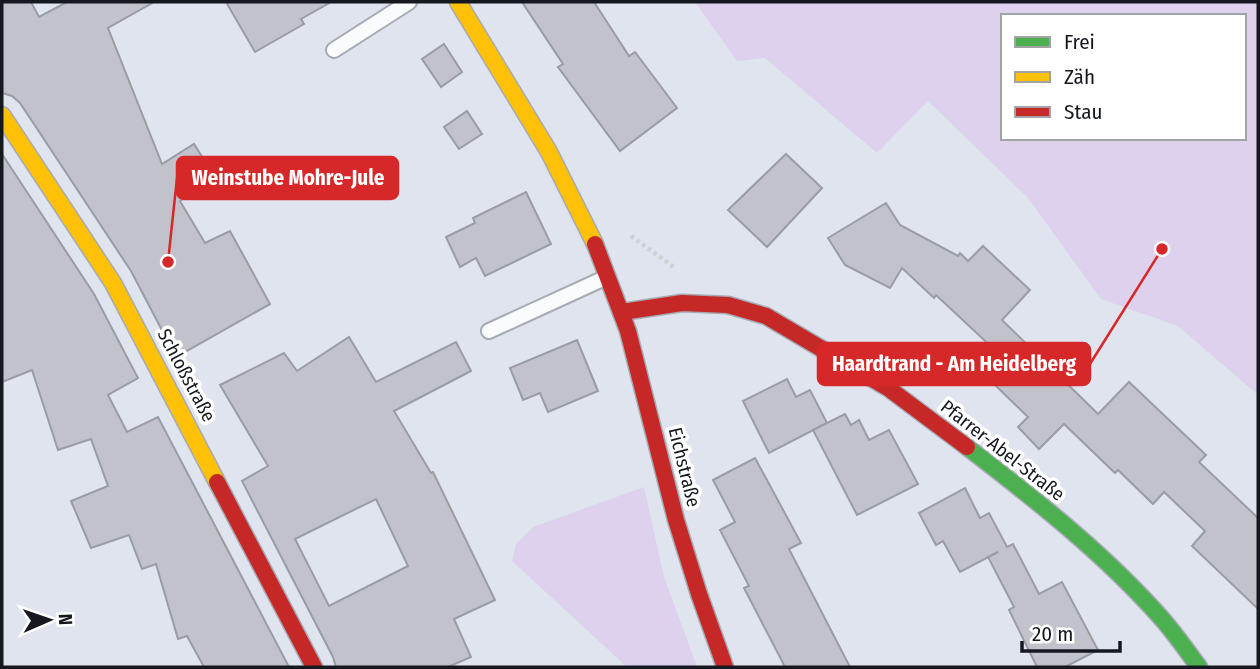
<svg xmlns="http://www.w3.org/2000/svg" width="1260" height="669" font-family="'Fira Sans Condensed',sans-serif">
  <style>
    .green { fill: #ddd1ed; fill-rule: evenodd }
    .building { fill: #c1c2cb; stroke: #9a9ca4; stroke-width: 2; fill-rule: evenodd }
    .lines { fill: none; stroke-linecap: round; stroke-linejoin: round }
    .lane-casing { stroke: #a6aab2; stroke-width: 18 }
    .fast-casing { stroke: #a6aab2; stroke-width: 19 }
    .slow-casing { stroke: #a6aab2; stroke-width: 19 }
    .jam-casing { stroke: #a6aab2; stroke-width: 19 }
    .path { stroke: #ced0d3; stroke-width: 4.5; stroke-dasharray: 3.5 3.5; stroke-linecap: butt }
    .lane { stroke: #fafbfd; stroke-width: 14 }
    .fast { stroke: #4caf50; stroke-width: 16 }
    .slow { stroke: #ffc107; stroke-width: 16 }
    .jam { stroke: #c62828; stroke-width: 16 }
    .labels { text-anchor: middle; stroke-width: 7; stroke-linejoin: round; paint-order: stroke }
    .street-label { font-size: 19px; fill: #15181f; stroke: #fff }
    .leader { fill: none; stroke: #d62828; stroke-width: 2.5 }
    .callout-dot { fill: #d62828; stroke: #fff; stroke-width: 2.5 }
    .callout { fill: #d62828; stroke: #d62828; stroke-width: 2.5 }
    .callout-label { font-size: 21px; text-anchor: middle; font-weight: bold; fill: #fff }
  </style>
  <rect width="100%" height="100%" fill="#dfe4ef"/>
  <g class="green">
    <path d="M695,2H1258V395L1178,326L1101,299L1028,198L928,101L877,153L765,58L737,61ZM1003,16H1244V138H1003Z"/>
    <polygon points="644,487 664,577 697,667 627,667 512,561 516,544 533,527"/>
  </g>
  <g class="building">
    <polygon points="2,2 31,2 39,17 67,2 154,2 108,28 162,164 194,144 216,179 180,201 205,243 230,231 270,304 176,357 131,271 20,103 12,96 2,93"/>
    <polygon points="226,2 331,2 301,19 304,24 255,52"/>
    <polygon points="522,2 594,2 629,56 635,52 677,108 620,151 558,67 563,64"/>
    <polygon points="444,44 462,72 441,87 422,59"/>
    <polygon points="467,111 482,134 459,149 444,127"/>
    <polygon points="2,154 94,294 138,378 108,395 127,432 158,417 289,667 204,667 187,636 178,639 156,564 142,569 129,535 91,548 71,501 108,486 91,439 58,450 32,370 2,382"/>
    <polygon points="786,154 822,188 767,247 728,210"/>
    <polygon points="526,192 551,244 485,276 476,258 460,267 446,237 475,223 473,218"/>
    <polygon points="886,203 900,225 958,256 960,253 968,261 983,246 1030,290 1002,320 1098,414 1129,382 1206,455 1199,462 1258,518 1258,609 1192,546 1205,531 1164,492 1153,504 1118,470 1115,473 1064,424 1039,449 1018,427 1028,417 996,386 1014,368 936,295 934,298 902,268 890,288 845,265 828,238"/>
    <path d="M349,337L376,382L456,342L471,371L394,411L431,473L433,472L495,600L454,619L471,657L448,667H336L333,657L242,481L268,466L220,385L284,353L297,371ZM376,499L408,566L329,606L295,539Z"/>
    <polygon points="577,340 598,391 548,412 540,393 523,400 510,368"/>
    <polygon points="787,379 796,397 810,390 827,423 769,453 743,401"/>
    <polygon points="845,414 851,425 859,420 869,440 889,430 918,484 857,515 813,430"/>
    <polygon points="755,458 801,543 789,549 850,667 785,667 744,588 749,586 720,530 735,522 713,480"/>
    <polygon points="965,488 980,518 989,513 1007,547 1013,544 1039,594 1062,582 1098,650 1065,667 1037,667 1009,610 1014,607 988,557 998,552 960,572 943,541 936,545 919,513"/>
  </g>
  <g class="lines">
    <defs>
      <g id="lane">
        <polyline points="334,50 409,2"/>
        <polyline points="489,331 607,277"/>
      </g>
      <path id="fast" d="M967,447C1036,500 1106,555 1163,620C1176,635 1187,651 1199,667"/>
      <g id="slow">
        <polyline points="458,2 549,152 595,244"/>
        <polyline points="2,115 113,283 217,482"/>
      </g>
      <g id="jam">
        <polyline points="595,244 628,331 676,520 699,594 725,667"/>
        <polyline points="622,312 682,303 728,305 766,316 888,388 967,447"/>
        <polyline points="217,482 314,667"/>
      </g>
    </defs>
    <use href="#lane" class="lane-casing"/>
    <use href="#fast" class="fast-casing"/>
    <use href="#slow" class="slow-casing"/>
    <use href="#jam" class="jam-casing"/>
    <polyline class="path" points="631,236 675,268"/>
    <use href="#lane" class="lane"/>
    <use href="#fast" class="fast"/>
    <use href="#slow" class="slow"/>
    <use href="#jam" class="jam"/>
  </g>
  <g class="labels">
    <g class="street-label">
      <text transform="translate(187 375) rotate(62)" y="7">Schloßstraße</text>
      <text transform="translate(1003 450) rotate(38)" y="7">Pfarrer-Abel-Straße</text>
      <text transform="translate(685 467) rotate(76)" y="7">Eichstraße</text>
    </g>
  </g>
  <path class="leader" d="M168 262L177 178M1162 249L1090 364"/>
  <g class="callout-dot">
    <circle cx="168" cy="262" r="7"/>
    <circle cx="1162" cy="249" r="7"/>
  </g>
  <g class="callout">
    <rect x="177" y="157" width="221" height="42" rx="7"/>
    <rect x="818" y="343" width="272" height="42" rx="7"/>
  </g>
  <g class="callout-label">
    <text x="288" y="185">Weinstube Mohre-Jule</text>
    <text x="954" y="371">Haardtrand - Am Heidelberg</text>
  </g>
  <rect width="1260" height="669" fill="none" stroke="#15181f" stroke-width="7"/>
  <rect x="1001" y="14" width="245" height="126" fill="#ffffff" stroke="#a1a3a5" stroke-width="2"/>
  <rect x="1015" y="37" width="35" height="10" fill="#4caf50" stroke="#a1a3a5" stroke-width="2"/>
  <text x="1064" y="49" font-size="21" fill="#15181f">Frei</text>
  <rect x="1015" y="72" width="35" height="10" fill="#ffc107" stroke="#a1a3a5" stroke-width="2"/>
  <text x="1064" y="84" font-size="21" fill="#15181f">Zäh</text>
  <rect x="1015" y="107" width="35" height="10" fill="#c62828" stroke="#a1a3a5" stroke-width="2"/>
  <text x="1064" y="119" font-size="21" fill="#15181f">Stau</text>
  <g transform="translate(49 620) rotate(88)" stroke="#ffffff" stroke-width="5" paint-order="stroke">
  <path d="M0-5L12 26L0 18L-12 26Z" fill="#15181f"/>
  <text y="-10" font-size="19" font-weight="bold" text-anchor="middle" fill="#15181f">N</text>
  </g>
  <path d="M1022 641v10h98v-10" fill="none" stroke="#15181f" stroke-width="3.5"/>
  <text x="1032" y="641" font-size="21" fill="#15181f" stroke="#ffffff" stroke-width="5" paint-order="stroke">20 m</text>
</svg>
